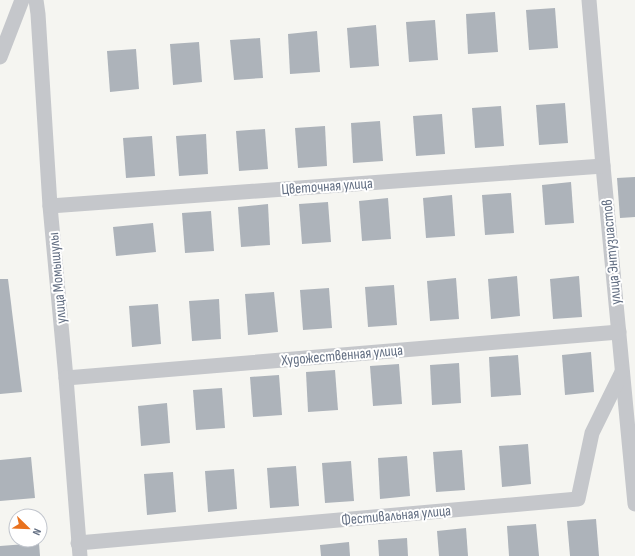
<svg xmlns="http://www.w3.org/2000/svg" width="635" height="556" font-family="'Sofia Sans Condensed',sans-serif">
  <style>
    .building { fill: #adb3ba }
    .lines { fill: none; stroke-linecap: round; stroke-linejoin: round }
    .street { stroke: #c5c7cb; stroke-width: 15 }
    .labels { text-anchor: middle; stroke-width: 4; stroke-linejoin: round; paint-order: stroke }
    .street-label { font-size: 15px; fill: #636f83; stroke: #fff }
  </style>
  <rect width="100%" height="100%" fill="#f5f5f1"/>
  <g class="building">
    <polygon points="555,8 558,48 529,50 526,10"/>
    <polygon points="495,12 498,52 468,54 466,14"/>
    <polygon points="435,20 438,60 409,62 406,22"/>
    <polygon points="376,25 379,66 350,68 347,28"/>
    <polygon points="317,31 320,72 290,74 288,34"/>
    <polygon points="260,38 263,78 234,80 230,40"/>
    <polygon points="199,42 202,82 173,85 170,44"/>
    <polygon points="136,49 139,89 110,92 107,51"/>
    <polygon points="565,103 568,143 539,145 536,105"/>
    <polygon points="501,106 504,146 475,148 472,108"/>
    <polygon points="442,114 445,154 416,156 413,116"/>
    <polygon points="380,121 383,161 353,163 351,123"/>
    <polygon points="325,126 327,166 298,168 295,128"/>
    <polygon points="265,129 268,169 239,171 236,131"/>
    <polygon points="206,134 208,174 179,176 176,136"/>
    <polygon points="152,136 155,176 126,178 123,138"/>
    <polygon points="635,177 635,217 620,218 617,178"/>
    <polygon points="571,182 574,223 545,225 542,185"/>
    <polygon points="511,193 514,233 485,235 482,195"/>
    <polygon points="452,195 455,236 426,238 423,198"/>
    <polygon points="388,198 391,239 362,241 359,201"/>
    <polygon points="328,202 331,242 302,244 299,204"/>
    <polygon points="268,204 270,245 241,247 238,207"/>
    <polygon points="211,211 214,251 185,253 182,213"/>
    <polygon points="153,223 156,252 116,256 113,227"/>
    <polygon points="517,276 520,316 491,319 488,279"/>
    <polygon points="579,276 582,317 553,319 550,279"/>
    <polygon points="456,278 459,319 430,321 427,281"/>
    <polygon points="0,279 8,279 22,392 0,394"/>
    <polygon points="394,285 397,325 368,327 365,287"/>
    <polygon points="329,288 332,328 303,330 300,290"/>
    <polygon points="274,292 278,332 248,335 245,294"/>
    <polygon points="219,299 221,339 192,341 189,301"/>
    <polygon points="158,304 161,344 132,347 129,306"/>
    <polygon points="591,352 594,392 565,395 562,355"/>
    <polygon points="518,355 521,395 491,397 489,357"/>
    <polygon points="459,363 461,403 432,405 430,365"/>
    <polygon points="399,364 402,404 373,406 370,366"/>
    <polygon points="335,370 338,410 308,412 306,372"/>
    <polygon points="279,375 282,415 253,417 250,377"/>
    <polygon points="222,388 225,428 196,430 193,390"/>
    <polygon points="167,403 170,443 141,446 138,406"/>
    <polygon points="528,444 531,484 502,487 499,446"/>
    <polygon points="462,450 465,490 436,492 433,452"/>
    <polygon points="407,456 410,496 380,499 378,458"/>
    <polygon points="31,457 35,498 0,501 0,460"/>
    <polygon points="351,461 354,501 325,503 322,463"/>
    <polygon points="296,466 299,506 270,508 267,468"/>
    <polygon points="234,469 237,509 208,512 205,471"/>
    <polygon points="173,472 176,512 147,515 144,474"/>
    <polygon points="596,519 599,556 570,556 567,521"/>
    <polygon points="536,524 539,556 509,556 507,526"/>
    <polygon points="466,528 468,556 439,556 437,531"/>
    <polygon points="407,538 408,556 379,556 378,540"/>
    <polygon points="349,542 350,556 321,556 320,545"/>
    <polygon points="39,543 40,556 0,556 0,546"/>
  </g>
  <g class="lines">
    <g class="street">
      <polyline points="36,0 38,14 50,206 66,378 80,556"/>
      <polyline points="589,0 603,166 635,504"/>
      <polyline points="0,57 22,0"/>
      <polyline points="50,206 603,166"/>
      <polyline points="66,378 619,332"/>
      <polyline points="78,543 578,499 592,433 622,372"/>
    </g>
  </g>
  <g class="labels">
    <g class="street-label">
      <text transform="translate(327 186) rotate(-4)" y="5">Цветочная улица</text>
      <text transform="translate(611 252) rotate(-95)" y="5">улица Энтузиастов</text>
      <text transform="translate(57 278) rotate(-95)" y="5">улица Момышулы</text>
      <text transform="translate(342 355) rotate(-5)" y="5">Художественная улица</text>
      <text transform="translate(396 515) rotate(-5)" y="5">Фестивальная улица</text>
    </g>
  </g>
  <g transform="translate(28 528) rotate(113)"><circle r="19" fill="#ffffff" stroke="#c1c5cd"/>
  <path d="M0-3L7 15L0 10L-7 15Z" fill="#e9711d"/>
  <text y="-6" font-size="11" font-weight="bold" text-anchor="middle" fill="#636f83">N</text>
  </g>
</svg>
